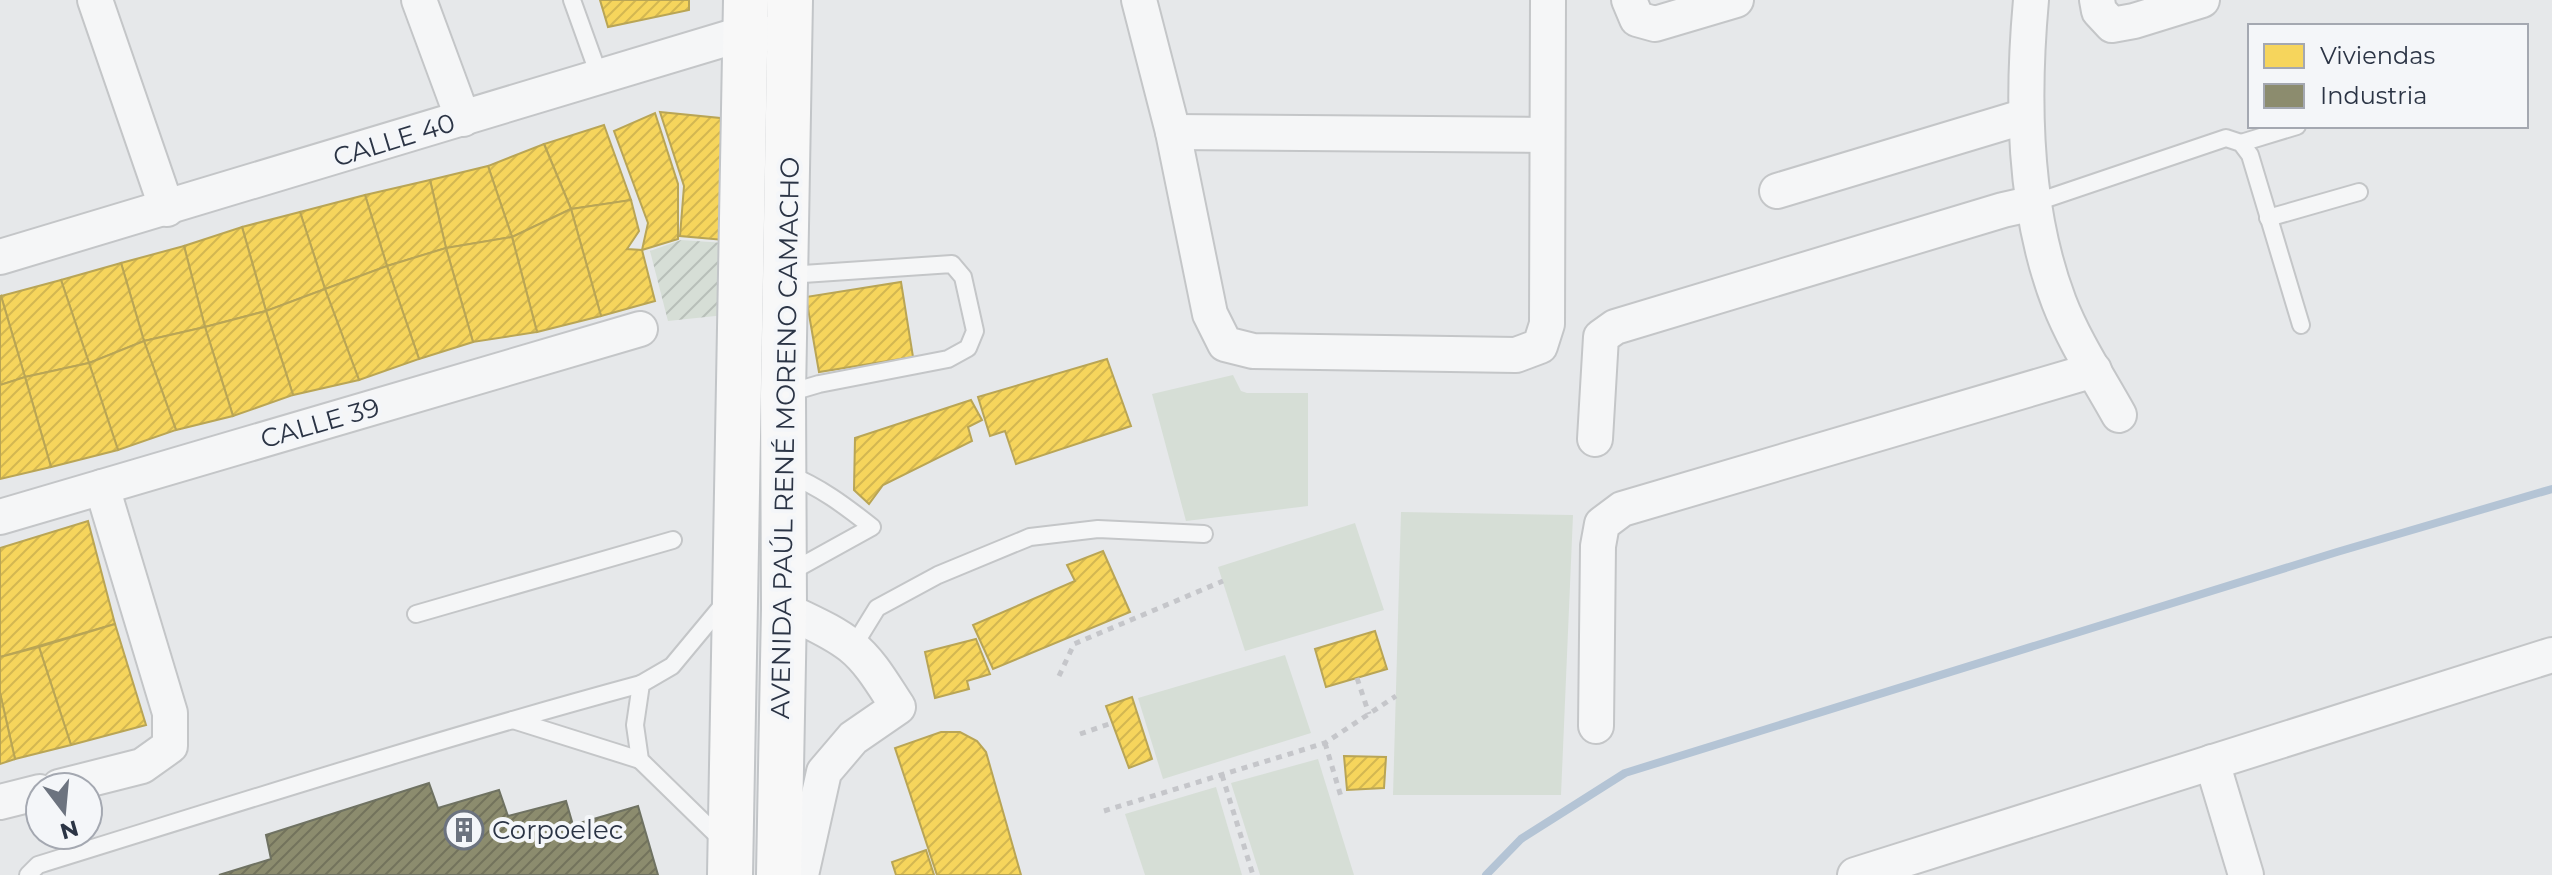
<svg xmlns="http://www.w3.org/2000/svg" width="2552" height="875" font-family="Montserrat,sans-serif">
  <style>
    .park { fill: #d6ded6 }
    .garden { fill: url(#garden-furrows) }
    .homes { fill: url(#homes-hatch); stroke: #b9a555; stroke-width: 2 }
    .industry { fill: url(#industry-hatch); stroke: #6f7262; stroke-width: 2 }
    .lines { fill: none; stroke-linecap: round; stroke-linejoin: round }
    .stream { stroke: #b4c4d5; stroke-width: 8 }
    .service-casing { stroke: #c4c6c8; stroke-width: 20 }
    .minor-casing { stroke: #c4c6c8; stroke-width: 38 }
    .primary-casing { stroke: #c2c5c8; stroke-width: 48 }
    .path { stroke: #c5c6ca; stroke-width: 5; stroke-dasharray: 6 6; stroke-linecap: butt }
    .service { stroke: #f5f6f7; stroke-width: 16 }
    .minor { stroke: #f5f6f7; stroke-width: 34 }
    .primary { stroke: #f8f8f8; stroke-width: 44 }
    .labels { text-anchor: middle; stroke-width: 8; stroke-linejoin: round; paint-order: stroke }
    .street-label { font-size: 26px; fill: #2b3445; stroke: #f4f6f9 }
    .poi-label { font-size: 26px; fill: #2b3445; stroke: #f4f6f9; text-anchor: start }
  </style>
  <defs>
    <pattern id="garden-furrows" width="10" height="10" patternUnits="userSpaceOnUse" patternTransform="scale(2)"><rect width="10" height="10" fill="#d6ded6"/><path d="M-1 1l2-2M0 10L10 0M9 11l2-2" fill="none" stroke="#b8bfb9"/></pattern>
    <pattern id="homes-hatch" width="6" height="6" patternUnits="userSpaceOnUse" patternTransform="scale(2)"><rect width="6" height="6" fill="#f6d55c"/><path d="M-1 1l2-2M0 6l6-6M5 7l2-2" fill="none" stroke="#d3b751"/></pattern>
    <pattern id="industry-hatch" width="6" height="6" patternUnits="userSpaceOnUse" patternTransform="scale(2)"><rect width="6" height="6" fill="#8c8c6e"/><path d="M-1 1l2-2M0 6l6-6M5 7l2-2" fill="none" stroke="#73735c"/></pattern>
  </defs>
  <rect width="100%" height="100%" fill="#e6e8ea"/>
  <g class="park">
    <polygon points="1233,375 1241,391 1247,393 1308,393 1308,506 1186,521 1152,394"/>
    <polygon points="1401,512 1573,515 1561,795 1393,795"/>
    <polygon points="1355,523 1384,610 1245,651 1218,567"/>
    <polygon points="1285,655 1311,733 1163,779 1138,698"/>
    <polygon points="1318,759 1354,875 1260,875 1231,783"/>
    <polygon points="1216,787 1242,875 1145,875 1125,814"/>
  </g>
  <polygon class="garden" points="681,240 725,243 725,315 668,321 650,251"/>
  <g class="homes">
    <polygon points="600,0 689,0 689,10 608,27"/>
    <polygon points="660,112 730,119 724,240 680,236 684,186"/>
    <polygon points="655,113 678,184 678,239 642,250 648,223 614,131"/>
    <polygon points="604,125 631,200 571,209 544,144"/>
    <polygon points="544,144 571,209 512,237 488,166"/>
    <polygon points="488,166 512,237 446,248 430,180"/>
    <polygon points="430,180 446,248 387,266 365,195"/>
    <polygon points="365,195 387,266 325,289 300,212"/>
    <polygon points="631,200 639,231 627,249 642,250 655,301 601,316 571,209"/>
    <polygon points="571,209 601,316 537,332 512,237"/>
    <polygon points="300,212 325,289 266,311 242,227"/>
    <polygon points="242,227 266,311 205,327 184,246"/>
    <polygon points="512,237 537,332 473,342 446,248"/>
    <polygon points="184,246 205,327 144,341 121,263"/>
    <polygon points="446,248 473,342 419,359 387,266"/>
    <polygon points="121,263 144,341 89,363 61,280"/>
    <polygon points="387,266 419,359 359,380 325,289"/>
    <polygon points="61,280 89,363 25,377 1,296"/>
    <polygon points="901,282 913,357 819,372 806,297"/>
    <polygon points="325,289 359,380 293,395 266,311"/>
    <polygon points="1,296 25,377 0,385 0,297"/>
    <polygon points="266,311 293,395 233,416 205,327"/>
    <polygon points="205,327 233,416 176,430 144,341"/>
    <polygon points="144,341 176,430 118,450 89,363"/>
    <polygon points="1107,359 1131,426 1016,464 1005,431 990,436 978,397"/>
    <polygon points="89,363 118,450 51,467 25,377"/>
    <polygon points="25,377 51,467 0,479 0,385"/>
    <polygon points="971,400 982,420 968,427 972,441 883,485 869,504 854,490 855,438"/>
    <polygon points="88,521 115,624 0,657 0,548"/>
    <polygon points="1103,551 1130,612 993,669 973,625 1075,581 1067,565"/>
    <polygon points="115,624 146,725 71,745 39,647"/>
    <polygon points="1375,631 1387,669 1326,687 1315,649"/>
    <polygon points="976,639 990,674 967,681 969,689 935,698 925,652"/>
    <polygon points="39,647 71,745 15,759 0,693 0,657"/>
    <polygon points="0,693 15,759 0,764"/>
    <polygon points="1132,697 1152,759 1129,768 1106,706"/>
    <polygon points="941,732 960,732 977,741 986,752 1021,875 937,875 895,748"/>
    <polygon points="1344,756 1386,757 1384,788 1347,790"/>
    <polygon points="926,850 934,875 896,875 892,862"/>
  </g>
  <polygon class="industry" points="429,783 438,808 499,790 508,816 566,801 573,825 638,806 658,875 219,875 271,859 266,835"/>
  <g class="lines">
    <polyline class="stream" points="1486,875 1521,839 1625,773 2337,552 2552,489"/>
    <defs>
      <g id="service">
        <polyline points="572,0 600,78"/>
        <polyline points="2241,143 2297,126"/>
        <polyline points="2034,203 2226,138 2241,143 2250,155 2301,325"/>
        <polyline points="2268,218 2359,192"/>
        <polyline points="785,394 819,384 948,359 968,348 975,331 963,277 952,264 788,275"/>
        <path d="M787,574L872,527C844,505 820,487 788,474"/>
        <polyline points="416,614 673,540"/>
        <polyline points="853,647 877,608 938,575 1030,537 1098,529 1204,534"/>
        <polyline points="513,720 640,760"/>
        <polyline points="722,840 640,760 635,725 641,684 672,666 726,601"/>
        <path d="M28,875L38,865C238,803 438,739 641,684"/>
      </g>
      <g id="minor">
        <polyline points="95,0 167,209"/>
        <polyline points="419,0 463,119"/>
        <polyline points="1139,0 1173,132 1210,314 1225,344 1253,351 1516,355 1540,346 1547,324 1548,0"/>
        <polyline points="1629,0 1637,19 1655,24 1736,0"/>
        <path d="M2031,0C2022,99 2023,208 2059,302C2074,341 2099,379 2119,415"/>
        <polyline points="2097,0 2099,11 2112,25 2134,21 2202,0"/>
        <polyline points="1173,132 1546,135"/>
        <polyline points="1777,191 2026,116"/>
        <polyline points="0,257 745,33 767,34"/>
        <polyline points="1595,439 1601,337 1615,327 2003,210 2034,203"/>
        <polyline points="0,517 640,329"/>
        <path d="M784,609C807,621 831,630 851,646C871,662 884,686 898,707L853,738L824,772L801,875"/>
        <polyline points="1596,726 1598,546 1602,524 1622,509 2094,370"/>
        <polyline points="2212,762 2246,875"/>
        <polyline points="59,787 142,766 170,746 170,713 102,487"/>
        <polyline points="0,802 40,792"/>
        <polyline points="1855,875 2552,655"/>
      </g>
      <g id="primary">
        <polyline points="730,875 746,0"/>
        <polyline points="779,875 784,609 783,395 790,0"/>
      </g>
    </defs>
    <use href="#service" class="service-casing"/>
    <use href="#minor" class="minor-casing"/>
    <use href="#primary" class="primary-casing"/>
    <g class="path">
      <polyline points="1059,676 1074,644 1223,581"/>
      <polyline points="1357,678 1369,714"/>
      <polyline points="1080,734 1112,723"/>
      <polyline points="1325,743 1342,800"/>
      <polyline points="1222,775 1253,875"/>
      <polyline points="1104,811 1325,743 1396,696"/>
    </g>
    <use href="#service" class="service"/>
    <use href="#minor" class="minor"/>
    <use href="#primary" class="primary"/>
  </g>
  <defs>
    <symbol id="building-ring" viewBox="-11 -11 22 22"><circle r="9.5" fill="#f4f6f9" stroke="#6c737f" stroke-width="1.5"/><path d="M-4-6H4V6H1V3H-1V6H-4ZM-2.5-4.3h1.7v1.8h-1.7ZM.8-4.3h1.7v1.8H.8ZM-2.5-1h1.7V.8h-1.7ZM.8-1h1.7V.8H.8Z" fill="#6c737f"/></symbol>
  </defs>
  <g fill-rule="evenodd">
    <use href="#building-ring" x="442" y="808" width="44" height="44"/>
  </g>
  <g class="labels">
    <g class="street-label">
      <text transform="translate(394 140) rotate(-17)" y="9">CALLE 40</text>
      <text transform="translate(320 423) rotate(-16)" y="9">CALLE 39</text>
      <text transform="translate(785 438) rotate(-89)" y="9">AVENIDA PAÚL RENÉ MORENO CAMACHO</text>
    </g>
    <g class="poi-label">
      <text x="492" y="839">Corpoelec</text>
    </g>
  </g>
  <rect x="2248" y="24" width="280" height="104" fill="#f4f6f9" stroke="#a4a8b1" stroke-width="2"/>
  <rect x="2264" y="44" width="40" height="24" fill="#f6d55c" stroke="#a4a8b1" stroke-width="2"/>
  <text x="2320" y="64" font-size="24" fill="#2b3445">Viviendas</text>
  <rect x="2264" y="84" width="40" height="24" fill="#8c8c6e" stroke="#a4a8b1" stroke-width="2"/>
  <text x="2320" y="104" font-size="24" fill="#2b3445">Industria</text>
  <g transform="translate(64 811) rotate(164)"><circle r="38" fill="#f4f6f9" stroke="#a4a8b1" stroke-width="2"/>
  <path d="M0-6L14 30L0 20L-14 30Z" fill="#6c737f"/>
  <text y="-12" font-size="22" font-weight="bold" text-anchor="middle" fill="#2b3445">N</text>
  </g>
</svg>
